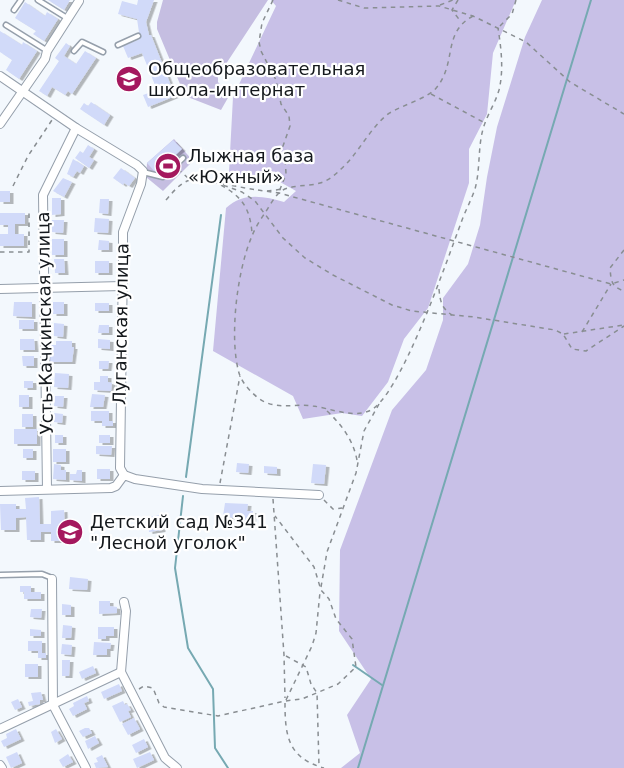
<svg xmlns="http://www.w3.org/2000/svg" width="624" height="768" font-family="'DejaVu Sans',sans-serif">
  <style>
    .green { fill: #c5bee1 }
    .forest { fill: #c8c0e7 }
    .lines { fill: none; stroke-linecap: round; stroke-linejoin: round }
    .stream { stroke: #76a9b2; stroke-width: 2 }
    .building { fill: #d1daf9; filter: url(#shadow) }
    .lane-casing { stroke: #959fab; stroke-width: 7 }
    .street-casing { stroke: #959fab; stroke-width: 10 }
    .path { stroke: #898e92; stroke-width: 1.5; stroke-dasharray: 4.5 4.5; stroke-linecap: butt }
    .lane { stroke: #fff; stroke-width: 4 }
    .street { stroke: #fff; stroke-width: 8 }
    .labels { text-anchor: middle; stroke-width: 4.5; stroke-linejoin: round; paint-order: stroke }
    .poi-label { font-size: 18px; fill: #14181c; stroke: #fff; text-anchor: start }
    .street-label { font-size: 18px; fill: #14181c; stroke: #fff }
  </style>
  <defs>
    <filter id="shadow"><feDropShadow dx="3.5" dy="2" stdDeviation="0" flood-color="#0004"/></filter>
  </defs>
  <rect width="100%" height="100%" fill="#f3f8fd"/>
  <g class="green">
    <polygon points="163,0 268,0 218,76 218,82 229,96 221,110 185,96 157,29 157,22"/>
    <polygon points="174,139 193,161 163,191 146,177 147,163"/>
  </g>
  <g class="forest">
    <path d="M271,0H516L493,53L487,114L469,149V183L428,308L404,339L388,382L362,416L342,413L303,419L293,396L213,351L226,208C243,192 264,196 284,202L296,191L273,178L254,179L229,172L233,97L276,6Z"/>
    <polygon points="542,0 624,0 624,768 341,768 360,753 347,715 371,679 339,631 340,550 392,410 426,370 443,320 443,298 468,264 480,225 487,177 497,127 525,37"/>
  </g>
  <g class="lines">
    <g class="stream">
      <polyline points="186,477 221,215"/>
      <polyline points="183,496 175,568 188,648 213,689 215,748 228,768"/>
      <polyline points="353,665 382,685"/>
      <polyline points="358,768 591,0"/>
    </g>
  </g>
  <g class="building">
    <polygon points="48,0 70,0 64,10"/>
    <polygon points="138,0 154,0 146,22 149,35 151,35 175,96 148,107 143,95 157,90 142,53 128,58 123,46 140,39 137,19 118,14 122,1 137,5"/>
    <polygon points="25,2 45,16 47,12 58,19 44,41 33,34 36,31 15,18"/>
    <polygon points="0,31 22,45 23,42 37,51 19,79 6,70 12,60 0,52"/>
    <polygon points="66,43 70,46 64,56 76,64 85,51 96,58 72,94 68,91 65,95 52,87 47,96 39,91 59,61 55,58"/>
    <polygon points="91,102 110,115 104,125 80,109 84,103 88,106"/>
    <polygon points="173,140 182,149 156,173 147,163"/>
    <polygon points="88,145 94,149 89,157 94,160 89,168 75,158 80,151 83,153"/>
    <polygon points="73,159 84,166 80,173 77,171 73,177 67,174"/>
    <polygon points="121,168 135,178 129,186 124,183 123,185 113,178"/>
    <polygon points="63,178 72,182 64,197 53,191"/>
    <rect x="0" y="191" width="10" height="11"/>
    <polygon points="52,198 61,198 61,214 52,215"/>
    <polygon points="100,199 109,199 108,214 99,213"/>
    <polygon points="0,213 25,213 25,224 15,224 15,234 24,234 24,246 0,246 0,234 8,234 8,225 0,225"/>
    <polygon points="95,218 109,219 108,233 94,232"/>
    <polygon points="52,220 64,220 63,233 52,232"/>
    <rect x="52" y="239" width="12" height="16"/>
    <polygon points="99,240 109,241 109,250 98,250"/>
    <polygon points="54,259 64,259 65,273 55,273"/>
    <rect x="95" y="261" width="14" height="12"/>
    <polygon points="14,302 32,302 32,317 13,316"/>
    <rect x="53" y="302" width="11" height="12"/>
    <rect x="95" y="303" width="14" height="8"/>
    <rect x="19" y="320" width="15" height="9"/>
    <polygon points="54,323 64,324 63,337 54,336"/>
    <polygon points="99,325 109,325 109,333 98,333"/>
    <polygon points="20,339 34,339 35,350 20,350"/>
    <polygon points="98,339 110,340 110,349 98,348"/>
    <polygon points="56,341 72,341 72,347 74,347 72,362 50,362 50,345 56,345"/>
    <polygon points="22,356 34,356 34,366 23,366"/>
    <polygon points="99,361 109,361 108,369 99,369"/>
    <polygon points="55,373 69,374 68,388 54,387"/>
    <polygon points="100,376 108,376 108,382 112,383 111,391 94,390 94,382 100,382"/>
    <rect x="24" y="381" width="9" height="7"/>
    <polygon points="92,394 105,395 103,407 90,407"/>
    <rect x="19" y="395" width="10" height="12"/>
    <polygon points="55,396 64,396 63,407 54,406"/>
    <polygon points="91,411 109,411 109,421 113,421 113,426 102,426 102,421 91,421"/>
    <polygon points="54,413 63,414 62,423 54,422"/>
    <rect x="22" y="414" width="11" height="13"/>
    <rect x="14" y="429" width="23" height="15"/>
    <rect x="55" y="435" width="8" height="8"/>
    <rect x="99" y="435" width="11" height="8"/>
    <polygon points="96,446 112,446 111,455 96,454"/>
    <rect x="23" y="449" width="10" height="9"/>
    <rect x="53" y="449" width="13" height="13"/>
    <polygon points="237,463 249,464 248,473 236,472"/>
    <polygon points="54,464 61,465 61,470 66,470 66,480 53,479"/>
    <polygon points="313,464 326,465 324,484 311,483"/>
    <polygon points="264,466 277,467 277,474 264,473"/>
    <rect x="97" y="469" width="13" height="10"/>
    <polygon points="77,470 82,470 82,481 70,480 70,474 76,474"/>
    <rect x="22" y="471" width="13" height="9"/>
    <polygon points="39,497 40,524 51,524 51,511 64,510 65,541 51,541 51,532 41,532 41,540 27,540 26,517 16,518 16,530 1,530 0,504 16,504 16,509 26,509 25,498"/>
    <polygon points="225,503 248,504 247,511 253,511 252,523 239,522 239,519 223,516"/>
    <polygon points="160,515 162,530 149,532 147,517"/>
    <polygon points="70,577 88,579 87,590 69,589"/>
    <polygon points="20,586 31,586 31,592 41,592 41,599 24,599 24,592 20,592"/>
    <polygon points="99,601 110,601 110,606 117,607 117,613 99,614"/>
    <polygon points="62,604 71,605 71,615 62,615"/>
    <polygon points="31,609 42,609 41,618 30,617"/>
    <polygon points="63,625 72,626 71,638 62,638"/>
    <polygon points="98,627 114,627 114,636 106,636 106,639 98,639"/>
    <polygon points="30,629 41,630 41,636 30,636"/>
    <polygon points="28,641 42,641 42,653 46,653 46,658 38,658 38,651 28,651"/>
    <polygon points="94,642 111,643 110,649 107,649 107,655 93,655"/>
    <polygon points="62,644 72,645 71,655 61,654"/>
    <polygon points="62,660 70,660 69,676 62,676"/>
    <rect x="25" y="664" width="13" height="13"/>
    <polygon points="93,666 96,673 82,679 79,672"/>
    <polygon points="119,684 122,691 104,699 101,692"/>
    <polygon points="41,692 43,700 40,700 40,704 29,706 28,702 33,701 31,693"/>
    <polygon points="87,696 89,701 84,703 87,709 73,716 69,709 74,706 73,703"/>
    <polygon points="18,699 22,707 15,710 11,702"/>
    <polygon points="123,701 125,705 127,704 131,710 128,711 131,717 120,722 112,706"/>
    <polygon points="134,718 140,729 128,735 122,724"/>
    <polygon points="85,728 89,728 92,733 83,737 79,731"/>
    <polygon points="16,729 21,739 4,747 1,741 7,738 6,734"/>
    <polygon points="56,729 62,739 55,743 51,732"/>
    <polygon points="95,736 99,743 88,749 85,741"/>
    <polygon points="144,739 148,747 136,753 132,745"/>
    <polygon points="17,752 22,763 11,768 6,757"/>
    <polygon points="150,752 154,760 137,768 133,759"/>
    <polygon points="68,754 73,762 63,767 59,760"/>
    <polygon points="102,755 108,767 96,768 94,763 98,762 96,758"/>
  </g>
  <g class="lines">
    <defs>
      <g id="lane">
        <polyline points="38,0 67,18"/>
        <polyline points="14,10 21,0"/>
        <polyline points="6,25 46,50"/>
        <polyline points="118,45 138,36"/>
        <polyline points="74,51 82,42 103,52"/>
        <polyline points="143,172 163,177 183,158"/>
        <polyline points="0,575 42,574 52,578"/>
      </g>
      <g id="street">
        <polyline points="0,76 76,128 137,165 143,171 141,184 123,232 123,261 120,468 124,475"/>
        <polyline points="0,124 45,59 47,51 79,1"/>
        <polyline points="0,289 122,286"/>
        <polyline points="47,489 43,195 76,128"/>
        <polyline points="0,491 111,488 116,486 124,475 135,479 202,489 319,495"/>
        <polyline points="52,579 53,705 86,768"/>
        <polyline points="124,602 126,611 121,672 165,758 177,768"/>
        <polyline points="0,729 121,672"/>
        <polyline points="0,765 2,768"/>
      </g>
    </defs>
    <use href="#lane" class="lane-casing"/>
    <use href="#street" class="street-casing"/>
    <g class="path">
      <polyline points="273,0 262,23 259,42 261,51 276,80 281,104 289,116 290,126 283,146 285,154 286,174 279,192"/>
      <polyline points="338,0 364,8 439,6 473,16 526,42 570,82 624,114"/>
      <polyline points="458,0 452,10 461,22"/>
      <polyline points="440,5 453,0"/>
      <path d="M473,16C442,33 457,62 437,87C429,98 402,105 388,114C369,129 359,153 341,169C335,175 328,181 320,183C307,187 290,184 280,192C274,197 269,207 265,213C260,220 255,228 252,236C237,270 229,338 239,373C242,383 250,391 258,398C276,411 293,403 313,406C329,408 352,418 369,411C400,399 448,257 461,223C465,211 471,201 475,189C481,167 477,144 485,123C489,112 496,101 499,90C504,70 501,47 498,28"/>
      <polyline points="500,26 512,14 516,0"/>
      <polyline points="431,94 485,123"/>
      <polyline points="178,169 188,178"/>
      <polyline points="215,182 242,192 255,201 283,238 305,258 333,275 392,305 412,311 474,317 555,330 563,334 572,349 586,351 624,326"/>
      <polyline points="223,184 257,190"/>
      <path d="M221,185C242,197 250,208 252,233"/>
      <polyline points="13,186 28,156 52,120"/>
      <polyline points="258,190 279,193 611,284 624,280"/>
      <polyline points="267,191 283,189"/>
      <path d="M166,200C181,182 190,174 214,182"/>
      <path d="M624,250L610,268C611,280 611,287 624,291"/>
      <polyline points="0,252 29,252 29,210"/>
      <path d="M439,289C440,300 441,308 452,315"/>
      <polyline points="582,332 611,284"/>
      <polyline points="564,334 624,325"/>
      <path d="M327,411C342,425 353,440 357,460"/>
      <polyline points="220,483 240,376"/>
      <polyline points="273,499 284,655 285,698"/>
      <polyline points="324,500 333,509 342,508"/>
      <polyline points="321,587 327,552 356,473 364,431 379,404"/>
      <polyline points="286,656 306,667 311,684 317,693 319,766"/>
      <polyline points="139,689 144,686 153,688 159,703 164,707 218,716 285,701 302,699 338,684 356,667 352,639 336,619 329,599 321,590 314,567 275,516"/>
      <polyline points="286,700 312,646 316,633 320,592"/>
      <path d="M285,703C285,736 288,758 324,768"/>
    </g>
    <use href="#lane" class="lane"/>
    <use href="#street" class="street"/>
  </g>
  <defs>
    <symbol id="school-disc" viewBox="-11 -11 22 22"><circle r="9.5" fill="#a4185e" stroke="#fff"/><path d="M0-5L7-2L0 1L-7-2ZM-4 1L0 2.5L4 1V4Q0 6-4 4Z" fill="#fff"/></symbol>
    <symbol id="stadium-disc" viewBox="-11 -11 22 22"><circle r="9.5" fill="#a4185e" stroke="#fff"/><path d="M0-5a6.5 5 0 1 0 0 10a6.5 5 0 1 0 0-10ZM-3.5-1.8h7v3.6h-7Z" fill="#fff"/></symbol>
  </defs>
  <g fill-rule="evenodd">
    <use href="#school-disc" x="114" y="64" width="30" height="30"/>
    <use href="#stadium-disc" x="153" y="151" width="30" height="30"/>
    <use href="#school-disc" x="55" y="517" width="30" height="30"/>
  </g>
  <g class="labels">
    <g class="poi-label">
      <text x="148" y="75">Общеобразовательная<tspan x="148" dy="21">школа-интернат</tspan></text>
      <text x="188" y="162">Лыжная база<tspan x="188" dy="21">«Южный»</tspan></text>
      <text x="90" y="528">Детский сад №341<tspan x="90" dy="21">"Лесной уголок"</tspan></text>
    </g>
    <g class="street-label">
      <text transform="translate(45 323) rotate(-91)" y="6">Усть-Качкинская улица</text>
      <text transform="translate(121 324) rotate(-89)" y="6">Луганская улица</text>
    </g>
  </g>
</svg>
